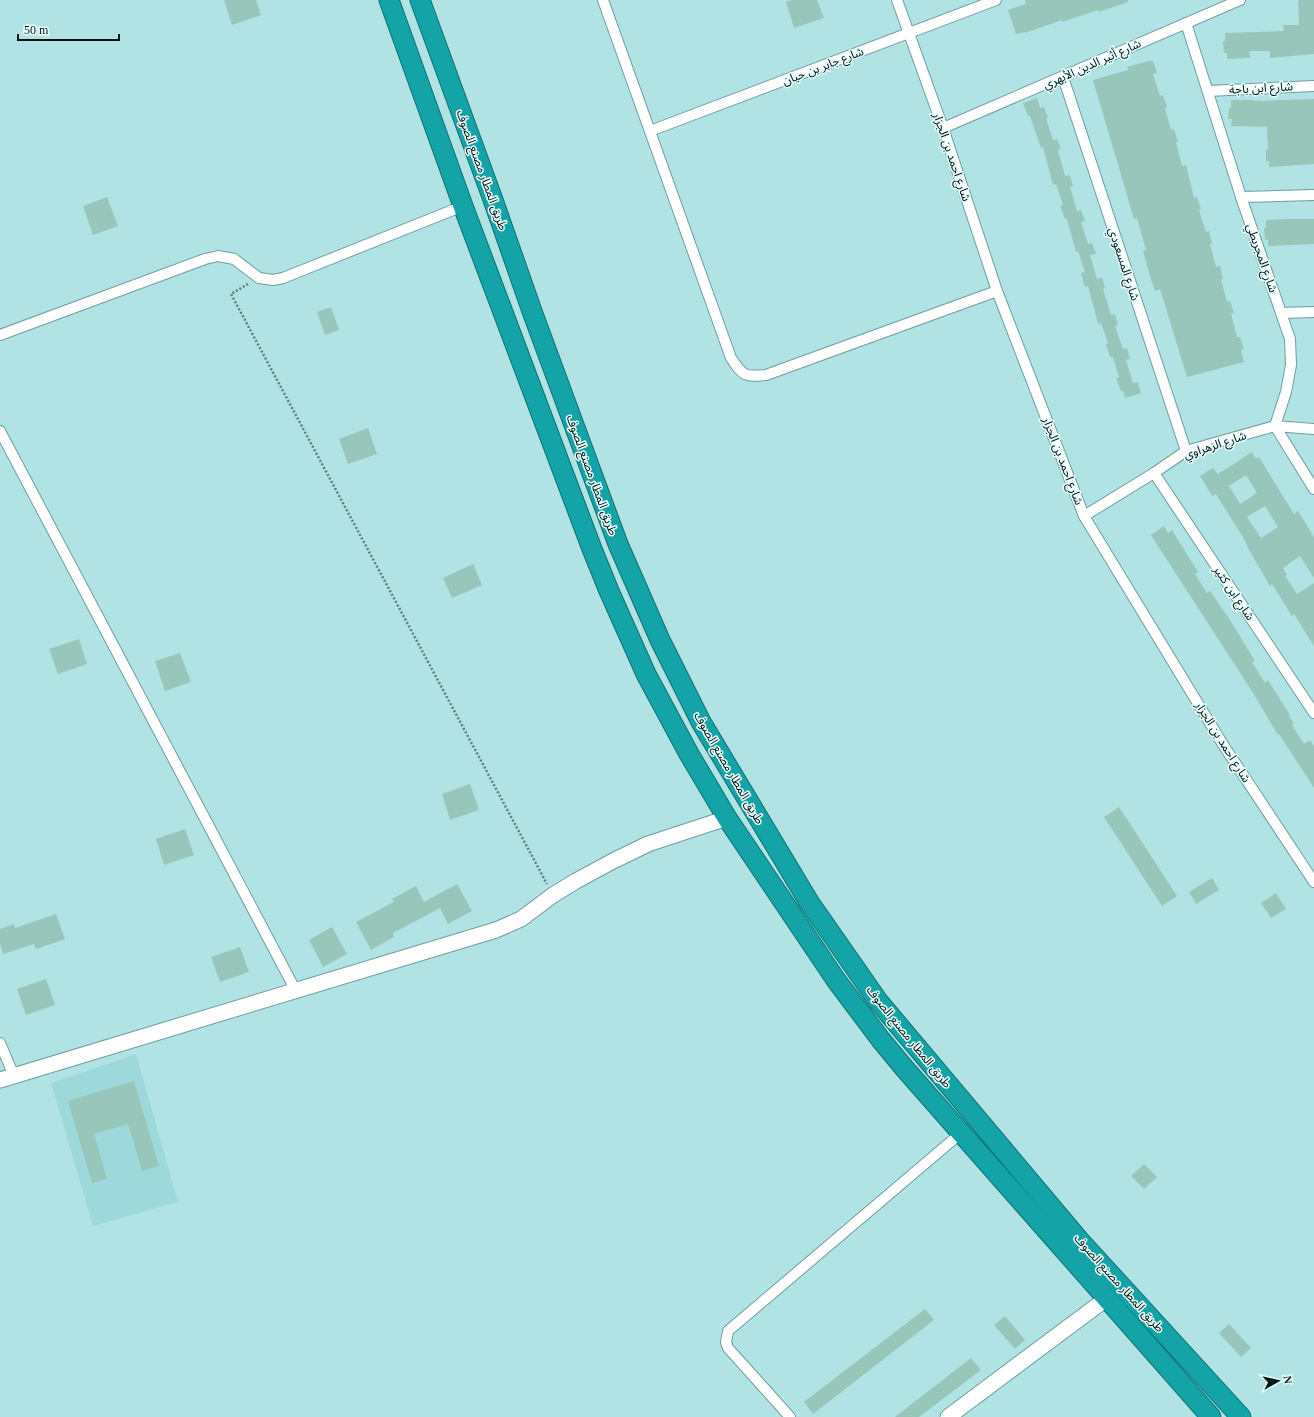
<svg xmlns="http://www.w3.org/2000/svg" width="1314" height="1417" font-family="'Times New Roman','Noto Sans Arabic',serif">
  <style>
    .built { fill: #9dd9db }
    .building { fill: #98c6bb; fill-rule: evenodd }
    .lines { fill: none; stroke-linecap: round; stroke-linejoin: round }
    .street-casing { stroke: #6e9e9f; stroke-width: 12 }
    .secondary-casing { stroke: #6e9e9f; stroke-width: 17 }
    .highway-casing { stroke: #0e7173; stroke-width: 21 }
    .path { stroke: #5c7e7f; stroke-width: 2.5; stroke-dasharray: 2 2; stroke-linecap: butt }
    .street { stroke: #fff; stroke-width: 10 }
    .secondary { stroke: #fff; stroke-width: 15 }
    .highway { stroke: #14a3a7; stroke-width: 19 }
    .labels { text-anchor: middle; stroke-width: 3; stroke-linejoin: round; paint-order: stroke }
    .street-label { font-size: 12px; fill: #021313; stroke: #eafefe }
  </style>
  <rect width="100%" height="100%" fill="#b1e3e4"/>
  <polygon class="built" points="136,1054 178,1202 93,1226 51,1083"/>
  <g class="building">
    <polygon points="224,0 256,0 261,15 232,25"/>
    <polygon points="792,0 817,0 824,18 794,28 786,2"/>
    <polygon points="1025,0 1128,0 1128,2 1099,12 1098,10 1062,22 1062,20 1025,33 1025,32 1016,34 1008,10 1026,4"/>
    <polygon points="1300,0 1314,0 1314,54 1270,58 1270,51 1249,51 1250,58 1227,59 1227,53 1224,53 1223,41 1225,41 1225,33 1284,31 1283,25 1299,25 1298,1"/>
    <polygon points="1149,61 1153,61 1157,73 1153,74 1160,96 1163,95 1167,107 1165,108 1171,130 1174,129 1178,142 1176,142 1182,166 1186,165 1194,198 1197,197 1201,209 1199,210 1206,232 1209,231 1212,243 1210,244 1216,267 1220,266 1223,279 1221,279 1227,302 1230,301 1234,313 1231,314 1237,337 1240,337 1244,349 1241,350 1244,362 1187,377 1160,289 1155,291 1150,276 1143,251 1146,250 1137,218 1134,219 1093,80 1128,70 1127,67"/>
    <polygon points="1037,98 1040,108 1044,107 1048,118 1046,118 1053,140 1057,139 1061,149 1058,150 1065,176 1070,175 1073,186 1070,187 1077,211 1081,210 1085,221 1081,222 1088,244 1092,243 1096,254 1090,255 1097,279 1102,277 1105,288 1103,289 1111,315 1115,314 1118,325 1115,326 1123,349 1127,348 1130,359 1126,360 1133,383 1138,382 1141,393 1125,398 1123,391 1121,391 1116,378 1119,377 1113,357 1110,357 1106,344 1108,343 1101,323 1098,324 1088,286 1085,287 1081,273 1085,272 1078,251 1076,252 1067,219 1065,219 1060,206 1063,205 1056,184 1053,185 1043,147 1041,148 1030,116 1028,116 1023,103"/>
    <polygon points="1314,99 1314,164 1269,167 1269,161 1266,161 1266,150 1268,150 1267,127 1231,126 1232,119 1228,119 1229,108 1231,108 1231,100 1254,100 1254,101"/>
    <polygon points="107,197 118,226 93,235 83,206"/>
    <polygon points="1289,219 1314,219 1314,244 1268,246 1268,240 1265,240 1264,228 1266,228 1266,220"/>
    <polygon points="331,307 339,330 325,335 317,312"/>
    <polygon points="368,428 377,454 348,464 339,439"/>
    <path d="M1252,452L1256,459L1259,457L1294,514L1298,511L1314,537V578L1300,556L1283,568L1287,575L1285,576L1297,594L1314,583V646L1294,614L1292,616L1272,584L1270,586L1263,574L1248,548L1244,539L1216,494L1212,496L1200,476L1213,468L1218,474ZM1246,475L1257,493L1240,504L1229,486ZM1265,506L1278,527L1261,538L1247,517Z"/>
    <polygon points="1164,526 1168,533 1172,530 1198,572 1195,574 1207,593 1210,591 1230,620 1255,661 1252,662 1265,683 1268,680 1290,715 1289,716 1294,724 1292,725 1304,744 1310,740 1314,746 1314,788 1279,734 1278,735 1253,693 1156,543 1151,535"/>
    <polygon points="473,564 482,585 452,598 443,578"/>
    <polygon points="79,639 87,664 58,674 49,649"/>
    <polygon points="180,653 191,682 165,691 155,661"/>
    <polygon points="470,784 479,810 450,820 442,794"/>
    <polygon points="1119,807 1177,896 1162,906 1104,817"/>
    <polygon points="185,829 194,855 164,865 156,839"/>
    <polygon points="1212,878 1219,890 1196,904 1189,892"/>
    <polygon points="457,884 472,911 448,924 440,908 393,933 394,937 371,950 356,922 394,902 392,899 416,886 424,902"/>
    <polygon points="1276,893 1286,909 1271,918 1261,903"/>
    <polygon points="56,914 65,939 36,949 34,944 3,954 0,943 0,929 14,924 15,928"/>
    <polygon points="332,927 347,954 323,967 309,940"/>
    <polygon points="240,947 249,972 220,982 211,957"/>
    <polygon points="46,979 55,1005 26,1015 17,989"/>
    <polygon points="134,1081 159,1166 142,1171 128,1124 94,1134 107,1179 92,1183 68,1101"/>
    <polygon points="1144,1164 1157,1177 1144,1189 1131,1176"/>
    <polygon points="925,1309 934,1320 813,1414 804,1402"/>
    <polygon points="1005,1316 1025,1340 1015,1349 994,1325"/>
    <polygon points="1229,1324 1251,1348 1241,1357 1219,1333"/>
    <polygon points="971,1358 981,1370 919,1417 895,1417"/>
  </g>
  <g class="lines">
    <defs>
      <g id="street">
        <path d="M603,0L731,358C743,376 744,377 766,375L997,291"/>
        <polyline points="897,0 943,128 997,291 1084,516 1222,743 1314,882"/>
        <polyline points="1186,23 1241,197 1290,339 1291,365 1286,392 1275,426 1314,489"/>
        <polyline points="1063,77 1186,451"/>
        <polyline points="1208,91 1314,86"/>
        <polyline points="943,128 1240,0"/>
        <polyline points="650,131 996,0"/>
        <polyline points="1241,197 1314,195"/>
        <polyline points="1281,313 1314,312"/>
        <polyline points="0,335 205,259 218,256 234,259 259,278 273,280 283,278 463,206"/>
        <polyline points="0,431 296,991"/>
        <polyline points="1154,473 1314,713"/>
        <polyline points="1084,516 1154,473 1186,451 1275,426 1314,429"/>
        <polyline points="0,1043 14,1076"/>
        <polyline points="790,1417 728,1348 726,1342 728,1331 961,1133"/>
      </g>
      <g id="secondary">
        <polyline points="0,1080 496,930 521,919 553,895 576,881 613,861 648,844 727,818"/>
        <polyline points="948,1417 1106,1299"/>
      </g>
      <g id="highway">
        <polyline points="389,0 463,206 592,549 609,591 646,674 689,754 727,818 836,980 881,1040 905,1069 1211,1417"/>
        <polyline points="420,0 492,197 533,314 618,544 660,640 701,722 809,902 878,1001 1080,1241 1241,1417"/>
      </g>
    </defs>
    <use href="#street" class="street-casing"/>
    <use href="#secondary" class="secondary-casing"/>
    <use href="#highway" class="highway-casing"/>
    <polyline class="path" points="248,284 231,294 547,884"/>
    <use href="#street" class="street"/>
    <use href="#secondary" class="secondary"/>
    <use href="#highway" class="highway"/>
  </g>
  <g class="labels">
    <g class="street-label">
      <text transform="translate(1092 64) rotate(-24)" y="4">شارع أثير الدين الأبهري</text>
      <text transform="translate(823 66) rotate(-21)" y="4">شارع جابر بن حيان</text>
      <text transform="translate(1261 88) rotate(-3)" y="4">شارع ابن باجة</text>
      <text transform="translate(952 157) rotate(71)" y="4">شارع احمد بن الجزار</text>
      <text transform="translate(482 170) rotate(70)" y="4">طريق المطار مصنع الصوف</text>
      <text transform="translate(1262 258) rotate(71)" y="4">شارع المجريطي</text>
      <text transform="translate(1124 264) rotate(72)" y="4">شارع المسعودي</text>
      <text transform="translate(1215 445) rotate(-18)" y="4">شارع الزهراوي</text>
      <text transform="translate(1063 461) rotate(69)" y="4">شارع احمد بن الجزار</text>
      <text transform="translate(592 475) rotate(70)" y="4">طريق المطار مصنع الصوف</text>
      <text transform="translate(1234 593) rotate(56)" y="4">شارع ابن كثير</text>
      <text transform="translate(1223 742) rotate(58)" y="4">شارع احمد بن الجزار</text>
      <text transform="translate(729 768) rotate(60)" y="4">طريق المطار مصنع الصوف</text>
      <text transform="translate(909 1037) rotate(51)" y="4">طريق المطار مصنع الصوف</text>
      <text transform="translate(1119 1283) rotate(48)" y="4">طريق المطار مصنع الصوف</text>
    </g>
  </g>
  <g transform="translate(1278 1381) rotate(82)" stroke="#eafefe" stroke-width="3" paint-order="stroke">
  <path d="M0-3L7 15L0 10L-7 15Z" fill="#021313"/>
  <text y="-6" font-size="11" font-weight="bold" text-anchor="middle" fill="#021313">N</text>
  </g>
  <path d="M18 34v6h101v-6" fill="none" stroke="#021313" stroke-width="2"/>
  <text x="24" y="34" font-size="12" fill="#021313" stroke="#eafefe" stroke-width="3" paint-order="stroke">50 m</text>
</svg>
